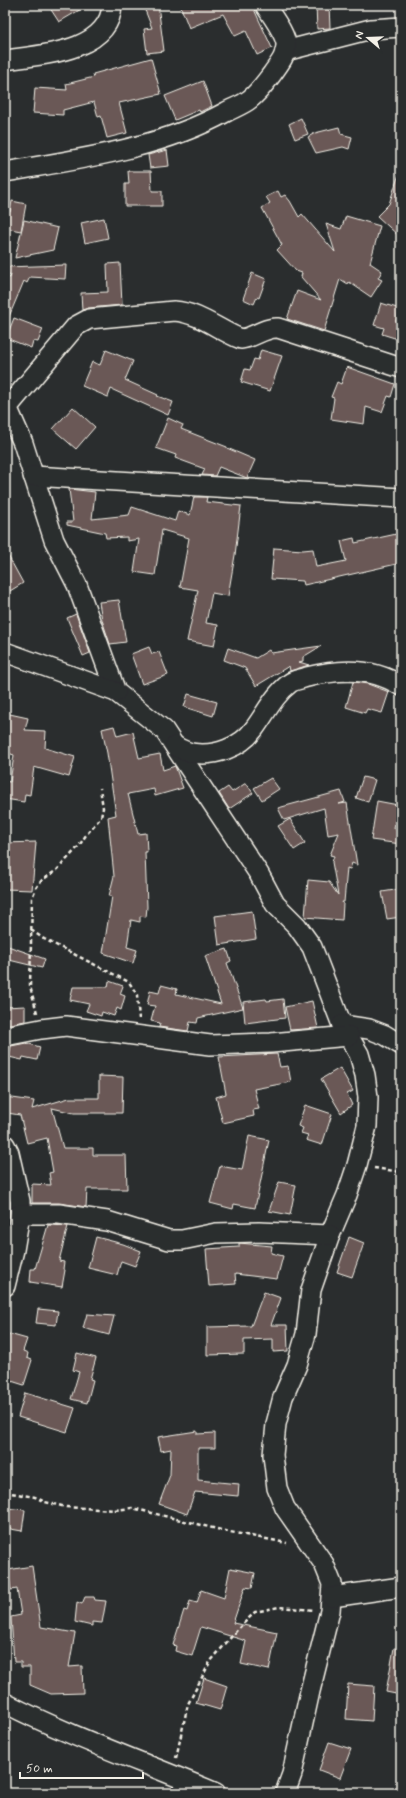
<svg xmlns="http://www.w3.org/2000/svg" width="406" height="1798" font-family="Mynerve,sans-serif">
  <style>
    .building { fill: #6a5856; stroke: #f4f1e8 }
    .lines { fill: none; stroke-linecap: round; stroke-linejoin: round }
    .street-casing { stroke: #f4f1e8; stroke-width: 22 }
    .path { stroke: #f4f1e8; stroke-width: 2.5; stroke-dasharray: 4 3; stroke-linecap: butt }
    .street { stroke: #2a2d2e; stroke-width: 19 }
  </style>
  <rect width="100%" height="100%" fill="#2a2d2e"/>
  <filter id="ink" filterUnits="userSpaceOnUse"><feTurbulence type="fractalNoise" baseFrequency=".025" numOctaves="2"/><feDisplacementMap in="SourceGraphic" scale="8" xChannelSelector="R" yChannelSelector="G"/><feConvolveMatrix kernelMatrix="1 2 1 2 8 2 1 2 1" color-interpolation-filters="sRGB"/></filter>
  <g filter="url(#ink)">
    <g class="building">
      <polygon points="48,5 88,5 59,22"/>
      <polygon points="143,5 158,5 164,51 147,53 144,29 152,28"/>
      <polygon points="180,5 252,5 272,48 257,55 246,31 235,36 223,14 189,28"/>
      <polygon points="316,5 329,5 330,28 317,29"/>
      <polygon points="151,58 161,94 119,103 127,133 107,138 101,116 98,117 94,102 63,110 63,115 33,113 35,88 67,90 66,84 94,77 93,74"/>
      <polygon points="203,81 212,106 200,112 199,110 175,120 165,96"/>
      <polygon points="301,118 308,134 295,139 289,124"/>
      <polygon points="339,127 341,134 352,137 349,149 343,147 316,153 308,137 315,133"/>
      <polygon points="167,150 169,166 150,168 148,155"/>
      <polygon points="128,171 151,171 152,191 162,191 162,206 125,206 125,184 129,184"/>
      <polygon points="399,174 401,174 401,238 377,216 389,204"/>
      <polygon points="278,191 281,197 285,195 290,201 299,217 302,214 335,252 326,224 341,229 346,216 380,226 370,263 382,271 378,278 382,280 371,297 349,282 348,284 340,279 324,331 287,319 297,291 321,300 301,277 302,273 296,271 277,250 282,245 262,208 270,203 266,197"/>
      <polygon points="12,201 26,204 21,231 5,228 5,211 10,212"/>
      <polygon points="104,218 108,238 85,243 81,223"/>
      <polygon points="24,220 58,228 53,250 15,258"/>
      <polygon points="120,263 122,305 88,308 82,310 81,293 108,292 107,264"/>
      <polygon points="66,265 65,279 30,277 27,283 24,281 5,326 5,276 10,278 11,275 5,272 5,267"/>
      <polygon points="252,273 266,279 259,298 257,297 254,304 243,299"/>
      <polygon points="381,303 400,309 396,321 401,322 401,340 382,334 384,328 374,325"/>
      <polygon points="14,318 43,329 38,342 33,341 31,348 6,338"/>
      <polygon points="106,350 133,361 125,380 158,395 157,396 173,402 168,415 111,389 108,397 82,386 92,362 100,365"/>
      <polygon points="261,350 282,356 270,391 241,382 245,369 250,370 254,359 258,360"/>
      <polygon points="347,367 395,384 391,397 388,396 382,412 366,407 364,424 331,419 334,398 331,397 337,382 341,384"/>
      <polygon points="73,407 95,427 76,449 53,429"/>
      <polygon points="168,418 183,425 181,429 227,447 227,448 255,460 247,478 219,467 215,476 202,475 205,469 175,458 176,455 156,448"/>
      <polygon points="69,489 95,492 92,519 129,515 132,507 175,521 178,511 190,515 194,497 207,497 206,502 241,506 235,555 228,596 212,593 206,623 218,625 214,646 187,641 198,590 180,587 189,538 162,530 155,575 134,572 139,539 127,541 127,537 106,538 105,533 67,525 67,522 73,522"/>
      <polygon points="401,533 401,563 304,585 303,581 271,579 274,548 303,550 313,549 316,567 346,561 341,541 354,538 355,543"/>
      <polygon points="5,550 23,583 5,594"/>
      <polygon points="119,600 126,642 110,644 102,620 99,602"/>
      <polygon points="76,614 90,653 83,656 67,618"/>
      <polygon points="321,646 303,657 303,661 299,662 309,665 290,671 289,666 256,686 245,668 224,660 228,648 256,658 269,650 271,653"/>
      <polygon points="149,647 152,654 159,652 168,675 142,684 131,654"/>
      <polygon points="353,682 368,684 389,692 382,713 367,709 365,713 346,707"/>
      <polygon points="188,694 217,702 213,716 184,707"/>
      <polygon points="5,713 28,718 25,730 46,731 45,748 75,757 69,777 34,767 30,795 25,794 24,802 5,799 5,781 10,782 14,755 5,752"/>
      <polygon points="114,726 117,736 133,732 139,758 160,754 163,770 175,766 183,788 155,796 154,789 128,794 138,834 146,833 147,852 145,852 147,907 146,917 140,916 140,922 131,920 127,947 137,950 133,963 103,953 112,896 109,896 114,876 108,817 116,815 107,753 102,729"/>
      <polygon points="363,777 375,780 368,802 356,798"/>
      <polygon points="271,778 279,789 262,800 254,788"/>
      <polygon points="246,783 253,793 229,809 219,793 228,787 232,792"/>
      <polygon points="341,791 345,802 339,804 347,803 357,865 352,863 350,869 347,868 344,902 342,902 343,904 342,920 305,917 308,880 329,882 338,895 332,862 334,856 330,855 339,833 328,835 324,808 284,820 278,808"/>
      <polygon points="377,801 398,805 394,828 401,829 401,844 371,840"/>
      <polygon points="290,819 305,843 294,850 278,826"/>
      <polygon points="36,842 32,890 5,889 5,843"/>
      <polygon points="401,889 401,917 387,919 382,892"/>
      <polygon points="252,911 256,939 219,945 215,916"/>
      <polygon points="5,945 45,959 42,968 5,959"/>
      <polygon points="227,949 231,961 227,963 243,1008 198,1018 197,1023 190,1022 188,1031 159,1027 160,1023 151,1021 155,1006 147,1005 150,991 159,993 161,985 177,989 176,994 221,1004 205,956"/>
      <polygon points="109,981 123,986 120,994 125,996 121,1010 117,1008 114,1016 102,1012 101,1016 86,1011 89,1004 70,1000 73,987 108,987"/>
      <polygon points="266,999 267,1001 283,999 285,1018 245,1023 243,1002"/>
      <polygon points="312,1001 318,1028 290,1030 285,1007"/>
      <polygon points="25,1006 25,1021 5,1025 5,1007"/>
      <polygon points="26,1043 40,1047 37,1060 23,1057 22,1060 9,1057 11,1046"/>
      <polygon points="277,1054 280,1067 288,1066 291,1082 254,1089 259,1109 253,1110 254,1116 223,1123 216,1097 226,1094 219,1057"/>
      <polygon points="340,1068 353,1091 347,1094 352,1105 341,1113 321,1079"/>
      <polygon points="99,1076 123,1077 122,1113 74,1113 52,1108 63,1148 93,1148 93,1155 126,1155 127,1189 87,1189 86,1207 59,1203 32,1203 32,1184 51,1185 49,1173 53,1172 47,1138 27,1143 20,1115 7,1113 8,1111 5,1110 5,1097 34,1101 32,1109 69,1098 99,1098"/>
      <polygon points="305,1105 332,1114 322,1145 306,1140 308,1135 301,1133 303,1128 298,1126"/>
      <polygon points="249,1136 269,1140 255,1208 234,1204 233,1209 210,1203 220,1166 242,1170"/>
      <polygon points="279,1182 296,1185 290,1215 269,1211"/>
      <polygon points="48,1225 68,1226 59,1261 64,1262 63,1269 65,1270 62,1287 30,1282 31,1269 35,1269"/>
      <polygon points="96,1237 123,1244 141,1251 135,1266 121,1261 117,1275 88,1268"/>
      <polygon points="349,1237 364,1243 352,1277 337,1272"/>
      <polygon points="239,1243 272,1246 271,1253 283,1256 277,1279 235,1274 236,1284 209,1286 206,1249 239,1247"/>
      <polygon points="264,1292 281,1298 271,1325 287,1325 288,1351 273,1352 273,1339 244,1340 244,1354 207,1355 207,1327 251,1326"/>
      <polygon points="38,1309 58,1311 56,1325 36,1323"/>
      <polygon points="87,1314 114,1316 109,1335 83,1328"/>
      <polygon points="9,1334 27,1339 23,1351 28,1353 27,1358 32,1360 24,1385 5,1379 5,1347"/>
      <polygon points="77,1353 96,1358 90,1379 93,1380 87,1403 71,1399 79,1372 73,1370"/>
      <polygon points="25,1393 75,1408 67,1432 18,1417"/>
      <polygon points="197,1431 197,1434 215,1433 215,1448 198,1448 198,1480 239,1484 238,1496 195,1492 187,1514 159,1504 170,1475 171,1449 161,1451 158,1437"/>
      <polygon points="5,1508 25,1510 22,1531 5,1528"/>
      <polygon points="32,1566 41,1627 75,1633 69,1667 82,1666 83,1693 51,1694 30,1685 30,1667 21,1667 21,1662 14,1662 11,1617 21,1615 17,1589 11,1590 8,1570"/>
      <polygon points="230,1568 255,1573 252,1588 245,1587 233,1623 277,1632 269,1670 241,1664 246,1641 201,1627 192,1656 175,1651 176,1646 173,1645 184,1610 187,1611 190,1601 197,1603 201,1590 224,1598"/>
      <polygon points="85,1597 94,1597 95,1600 106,1601 102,1623 92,1622 92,1626 75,1622 77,1602 82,1604"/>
      <polygon points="394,1648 401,1649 401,1695 386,1692"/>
      <polygon points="204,1678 227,1686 220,1710 196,1703"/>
      <polygon points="348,1684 374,1686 372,1721 346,1719"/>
      <polygon points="329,1742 351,1749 340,1778 319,1770"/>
    </g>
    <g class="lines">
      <defs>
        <g id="street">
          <polyline points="285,51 371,29 401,27"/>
          <path d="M5,60C40,55 110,52 112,5"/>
          <path d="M5,172C79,159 159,149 226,112C233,108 243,105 250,99C258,93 265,83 272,74C278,65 286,57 286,45C286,34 271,15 265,5"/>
          <polyline points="5,402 23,443 54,540 77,585 116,692 164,730 259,874 275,904 297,926 312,947 342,1025 359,1054 365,1075 368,1097 367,1126 357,1165 347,1195 330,1235 311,1290 306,1334 297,1365 283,1397 276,1424 273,1455 277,1488 285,1508 324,1564 332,1584 330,1611 310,1691 292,1774 285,1793"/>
          <path d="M7,408L76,326L89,319L174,311C200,313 218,330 241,339C254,338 264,327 278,328L401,368"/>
          <polyline points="33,476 401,498"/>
          <polyline points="5,652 116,692"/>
          <path d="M175,746C180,749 186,752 192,753C215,757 241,747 254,729C266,713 274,695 290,683C294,680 302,679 307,677C338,669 373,667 401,686"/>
          <polyline points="342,1025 369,1029 385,1035 401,1045"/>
          <polyline points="5,1036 41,1029 66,1026 210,1045 271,1043 349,1036"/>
          <polyline points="5,1145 9,1153 20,1201 20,1214 14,1250 5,1286"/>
          <polyline points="20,1214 59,1214 107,1221 169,1240 182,1240 216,1233 259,1232 330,1235"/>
          <polyline points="332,1597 401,1587"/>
          <path d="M5,1703C73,1738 146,1763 216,1793"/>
        </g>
      </defs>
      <use href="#street" class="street-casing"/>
      <g class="path">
        <polyline points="31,930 44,939 129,982 137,995 139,1019"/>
        <polyline points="37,1013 30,986 32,898 36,888 42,880 57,870 79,846 86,835 101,817 103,808 100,788"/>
        <polyline points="374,1168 401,1172"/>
        <polyline points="5,1492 35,1497 45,1502 66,1507 114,1510 132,1508 225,1531 287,1543"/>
        <polyline points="176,1758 188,1704 210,1662 238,1629 255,1612 279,1607 314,1610"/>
      </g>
      <use href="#street" class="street"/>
    </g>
  </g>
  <rect width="406" height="1798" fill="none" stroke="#2a2d2e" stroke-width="20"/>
  <rect x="10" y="10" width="386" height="1778" fill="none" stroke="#f4f1e8" stroke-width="1.5" filter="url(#ink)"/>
  <g transform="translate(368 38) rotate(289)" stroke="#2a2d2e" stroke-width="3" paint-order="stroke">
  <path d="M0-3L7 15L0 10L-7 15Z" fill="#f4f1e8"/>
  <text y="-6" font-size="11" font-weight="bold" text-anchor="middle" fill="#f4f1e8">N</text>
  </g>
  <path d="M20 1772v6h123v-6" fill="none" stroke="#f4f1e8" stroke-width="2"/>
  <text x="26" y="1772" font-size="12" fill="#f4f1e8" stroke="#2a2d2e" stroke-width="3" paint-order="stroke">50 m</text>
</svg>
